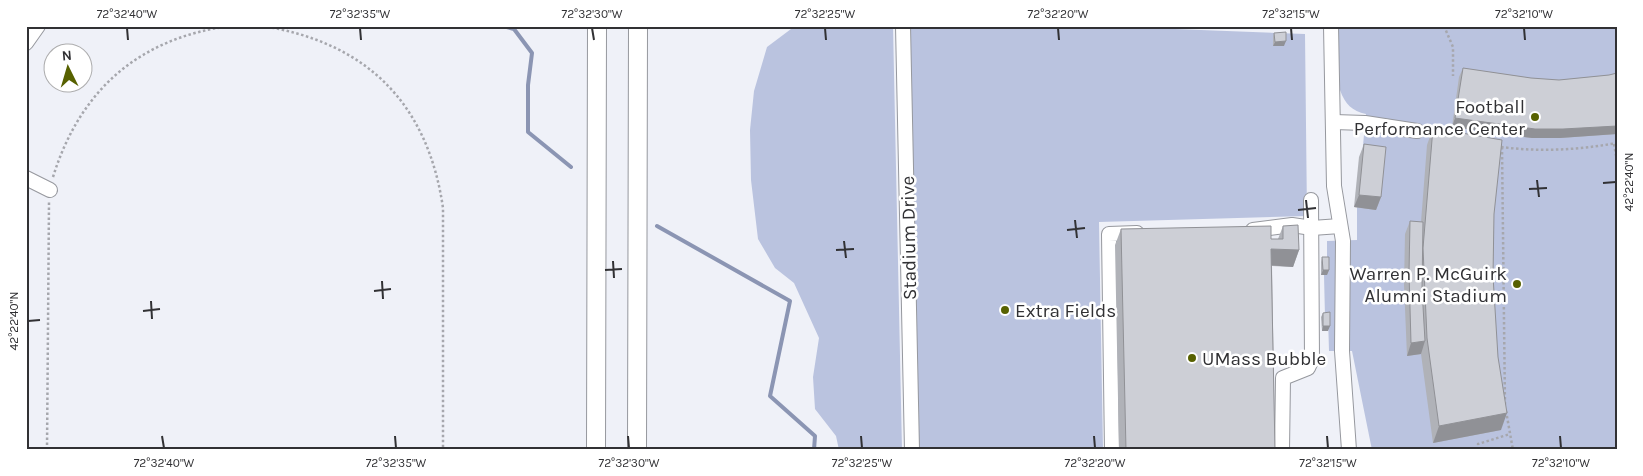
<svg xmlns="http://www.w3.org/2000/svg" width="1643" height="476" font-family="Karla,sans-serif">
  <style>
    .green { fill: #bac3df }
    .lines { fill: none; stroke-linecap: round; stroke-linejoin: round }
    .stream { stroke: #8b95b3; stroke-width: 4 }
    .minor-casing { stroke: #96989e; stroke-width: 16 }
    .major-casing { stroke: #96989e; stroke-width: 20 }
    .path { stroke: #a6a7ad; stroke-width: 2.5; stroke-dasharray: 2.5 2.5; stroke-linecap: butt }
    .minor { stroke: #fff; stroke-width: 14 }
    .major { stroke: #fff; stroke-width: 18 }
    .wall { fill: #b0b2b8 }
    .shaded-wall { fill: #909196 }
    .building { fill: #cdcfd6; stroke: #909196 }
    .ticks { fill: none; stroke: #313134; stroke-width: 2 }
    .poi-dot { fill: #576100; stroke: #fff; stroke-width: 2 }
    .labels { text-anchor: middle; stroke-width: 5; stroke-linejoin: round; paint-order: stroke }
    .poi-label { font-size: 19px; fill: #313134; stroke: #fff; text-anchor: end }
    .street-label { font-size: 19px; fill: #313134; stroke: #fff }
    .neatline { fill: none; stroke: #313134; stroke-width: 2 }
    .ticks-label { font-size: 12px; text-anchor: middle; fill: #313134 }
  </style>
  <rect width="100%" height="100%" fill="#eff1f8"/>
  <g class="green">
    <polygon points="795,26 893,26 902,450 839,450 836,436 815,409 813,377 819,338 794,283 775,268 758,239 751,180 750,130 754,91 767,47"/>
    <polygon points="903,26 1168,26 1175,29 1305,34 1307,216 1099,222 1103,450 912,450"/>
    <path d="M1338,26H1617V450H1372L1352,351H1329L1328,317H1325L1324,275H1327V241L1357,240V208L1366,114C1352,111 1345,104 1340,90Z"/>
  </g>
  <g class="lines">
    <g class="stream">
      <polyline points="503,26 514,29 532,53 528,85 528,132 571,167"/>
      <polyline points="657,226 790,301 770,396 815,436 814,450"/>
    </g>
    <defs>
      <g id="minor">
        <polyline points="903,26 912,450"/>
        <polyline points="1331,26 1334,186 1343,241 1342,351 1349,450"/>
        <polyline points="26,43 38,26"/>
        <polyline points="1334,122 1365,123 1417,131"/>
        <polyline points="26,178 50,190"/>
        <polyline points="1253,230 1292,225 1312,228 1340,226"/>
        <polyline points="1112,450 1109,234 1137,233"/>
        <polyline points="1282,450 1283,378 1308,368 1312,359 1311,200"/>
      </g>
      <g id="major">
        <polyline points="596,450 597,26"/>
        <polyline points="637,450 638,26"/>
      </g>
    </defs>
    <use href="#minor" class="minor-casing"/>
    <use href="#major" class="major-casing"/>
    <g class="path">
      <path d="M262,26C367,42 428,104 443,208V450"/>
      <polyline points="1444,26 1453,47 1453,76"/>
      <polyline points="1614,144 1617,161"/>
      <path d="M1501,147C1540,152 1577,150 1617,143"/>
      <polyline points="1502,147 1505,406"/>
      <path d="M53,177C80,90 139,38 230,26"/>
      <polyline points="1506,411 1513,450"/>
      <polyline points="47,450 49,202"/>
      <polyline points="1479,450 1478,444 1510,434"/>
    </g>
    <use href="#minor" class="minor"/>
    <use href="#major" class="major"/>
  </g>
  <g class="wall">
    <polygon points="1274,33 1284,46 1273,46 1273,37"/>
    <polygon points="1463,68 1531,78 1559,80 1609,75 1617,73 1617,134 1560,138 1532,138 1452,127 1459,77"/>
    <polygon points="1433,128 1494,214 1493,276 1501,430 1433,443 1421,354 1407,356 1404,285 1405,234 1410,221 1421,222 1427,145"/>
    <polygon points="1364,144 1381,197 1376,210 1354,207 1359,157"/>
    <polygon points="1283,226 1299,250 1293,267 1272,266 1275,450 1119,450 1115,245 1121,229 1271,239 1278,239"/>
    <polygon points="1322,257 1329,270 1327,275 1321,275 1321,262"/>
    <polygon points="1323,313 1328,331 1322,331 1321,317"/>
  </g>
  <g class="shaded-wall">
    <polygon points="26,26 30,26 26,36"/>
    <polygon points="1286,41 1284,46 1273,46 1275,42"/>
    <polygon points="1455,118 1617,126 1617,134 1560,138 1532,138 1452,127"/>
    <polygon points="1359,195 1381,197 1376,210 1354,207"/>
    <polygon points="1271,249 1299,250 1293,267 1265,265"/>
    <polygon points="1323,270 1329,270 1327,275 1321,275"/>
    <polygon points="1323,326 1330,326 1328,331 1322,331"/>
    <polygon points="1425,341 1421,354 1407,356 1411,343"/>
    <polygon points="1507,413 1501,430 1433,443 1439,426"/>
  </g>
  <g class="building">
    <polygon points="1286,32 1286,41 1275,42 1274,33"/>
    <polygon points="1463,68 1531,78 1559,80 1609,75 1617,73 1617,126 1563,129 1535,129 1455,118"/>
    <polygon points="1433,128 1502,140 1494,214 1493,276 1498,357 1507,413 1439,426 1427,338 1423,248"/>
    <polygon points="1364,144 1386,147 1381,197 1359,195"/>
    <polygon points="1410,221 1423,222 1422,289 1425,341 1411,343 1409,273"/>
    <polygon points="1298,225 1299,250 1271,249 1275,450 1126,450 1121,229 1271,226 1271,239 1283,239 1283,226"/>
    <polygon points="1322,257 1329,257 1329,270 1323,270"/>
    <polygon points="1330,312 1330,326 1323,326 1323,313"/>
  </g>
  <path class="ticks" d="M127,28L128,40M360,28L361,40M592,28L594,40M825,28L826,40M1058,28L1059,40M1291,28L1292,40M1524,28L1525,40M1537,180L1539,197M1603,183L1616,182M1529,189L1547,188M1306,200L1308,218M1298,210L1316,208M1075,220L1077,238M1067,230L1085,228M844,241L846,258M836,250L854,249M613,261L614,278M605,270L622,269M382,281L383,299M374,291L391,289M151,301L152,319M143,311L160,309M28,321L40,320M162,436L164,448M395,436L396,448M628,436L629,448M861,436L862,448M1094,436L1095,448M1327,436L1328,448M1560,436L1561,448"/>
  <g class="poi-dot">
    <circle cx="1535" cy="117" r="5"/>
    <circle cx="1517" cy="284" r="5"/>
    <circle cx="1005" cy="310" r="5"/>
    <circle cx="1192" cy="358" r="5"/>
  </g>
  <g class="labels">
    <g class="poi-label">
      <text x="1525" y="113">Football<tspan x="1525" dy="22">Performance Center</tspan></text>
      <text x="1507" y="280">Warren P. McGuirk<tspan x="1507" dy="22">Alumni Stadium</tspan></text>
      <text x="1015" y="317" text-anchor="start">Extra Fields</text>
      <text x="1202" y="365" text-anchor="start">UMass Bubble</text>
    </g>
    <g class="street-label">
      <text transform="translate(908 238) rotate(-91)" y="7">Stadium Drive</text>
    </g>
  </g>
  <rect width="1643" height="476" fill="none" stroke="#ffffff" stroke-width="55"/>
  <g transform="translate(68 68) rotate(355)"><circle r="24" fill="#ffffff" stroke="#adadae"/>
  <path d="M0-4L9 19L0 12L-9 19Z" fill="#576100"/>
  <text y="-8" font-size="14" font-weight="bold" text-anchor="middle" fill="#313134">N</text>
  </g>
  <rect x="28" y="28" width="1588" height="420" class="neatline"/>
  <g class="ticks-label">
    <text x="127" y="18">72°32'40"W</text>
    <text x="360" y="18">72°32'35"W</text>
    <text x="592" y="18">72°32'30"W</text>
    <text x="825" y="18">72°32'25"W</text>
    <text x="1058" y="18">72°32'20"W</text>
    <text x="1291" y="18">72°32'15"W</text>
    <text x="1524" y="18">72°32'10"W</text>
    <text transform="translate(1629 182) rotate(-90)" y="4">42°22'40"N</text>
    <text transform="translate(14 321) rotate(-90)" y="4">42°22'40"N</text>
    <text x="164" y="467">72°32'40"W</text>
    <text x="396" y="467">72°32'35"W</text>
    <text x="629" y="467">72°32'30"W</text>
    <text x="862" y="467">72°32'25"W</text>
    <text x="1095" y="467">72°32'20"W</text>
    <text x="1328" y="467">72°32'15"W</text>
    <text x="1561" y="467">72°32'10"W</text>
  </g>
</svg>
